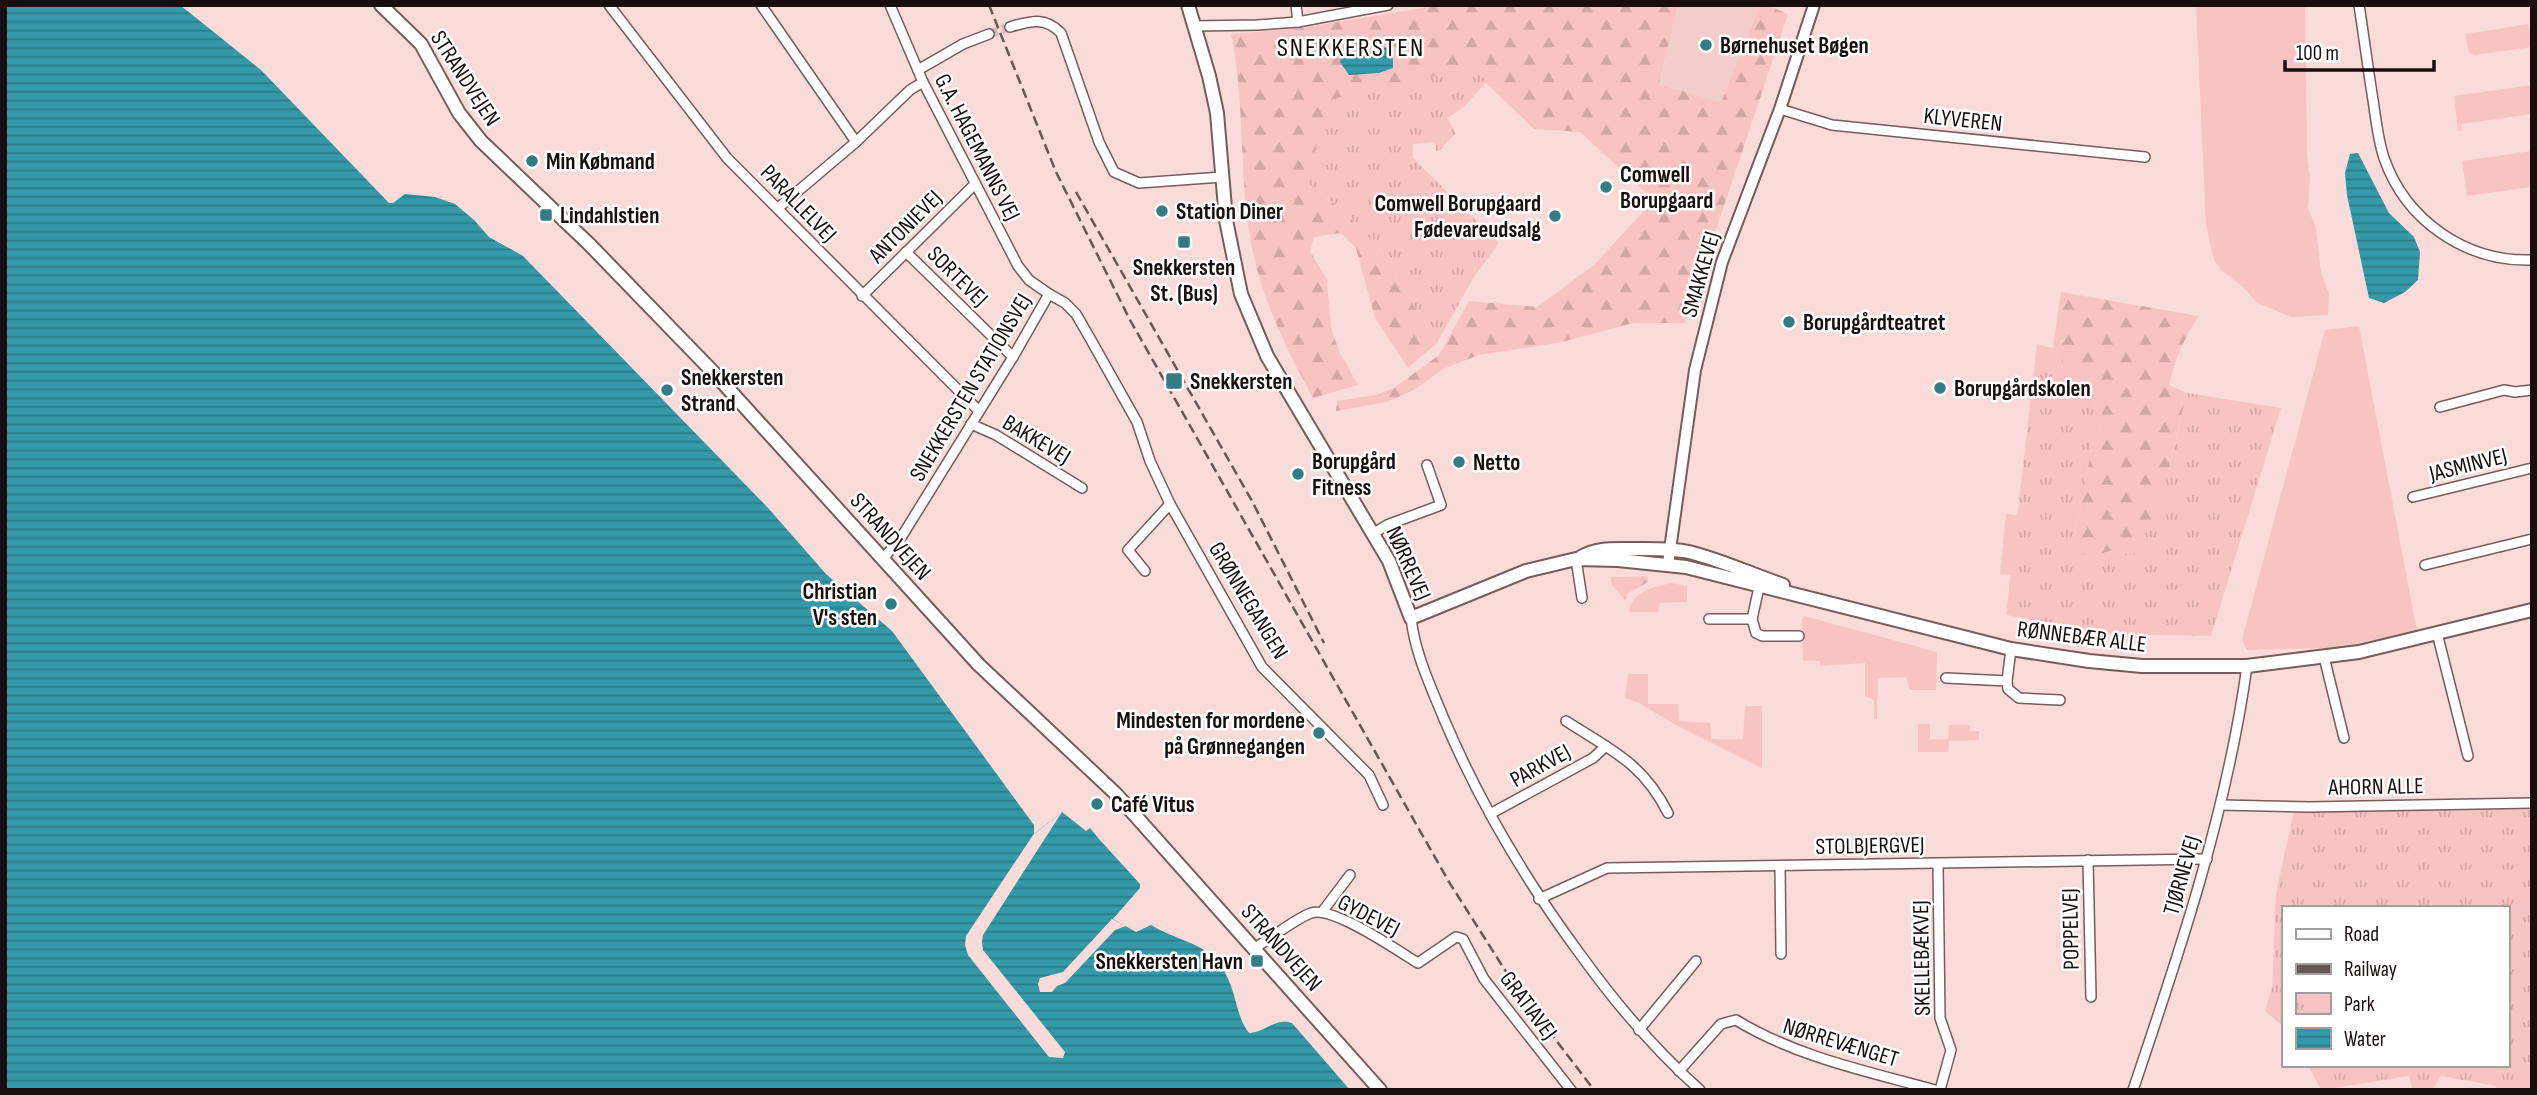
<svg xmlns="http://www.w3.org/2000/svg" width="2537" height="1095" font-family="'Sofia Sans Condensed',sans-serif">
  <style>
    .built { fill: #f3cdcc }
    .grass { fill: #f8c4c3 }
    .forest { fill: url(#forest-firs) }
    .park { fill: url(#park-tufts) }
    .water { fill: url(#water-rules) }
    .pier { fill: #f9dbda }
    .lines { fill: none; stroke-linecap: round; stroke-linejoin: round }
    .minor-tunnel { stroke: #d7bcbb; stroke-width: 9; stroke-dasharray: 9 4.5; stroke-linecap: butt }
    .minor-casing { stroke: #765c5c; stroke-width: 12 }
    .tertiary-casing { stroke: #765c5c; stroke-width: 14 }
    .secondary-casing { stroke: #765c5c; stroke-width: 16 }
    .minor { stroke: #fff; stroke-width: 9 }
    .tertiary { stroke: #fff; stroke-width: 10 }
    .secondary { stroke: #fff; stroke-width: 12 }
    .rail { stroke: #675656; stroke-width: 2.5; stroke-dasharray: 10 5; stroke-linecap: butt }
    .poi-dot { fill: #347b86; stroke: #fff; stroke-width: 2.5 }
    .labels { text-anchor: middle; stroke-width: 5; stroke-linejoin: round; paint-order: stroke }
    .poi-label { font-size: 23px; font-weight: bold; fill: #180e0e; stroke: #fff; text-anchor: start }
    .street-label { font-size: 23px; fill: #180e0e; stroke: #fff }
    .quarter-label { font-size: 26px; letter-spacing: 2px; fill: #180e0e; stroke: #fff }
  </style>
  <defs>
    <pattern id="forest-firs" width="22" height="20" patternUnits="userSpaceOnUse" patternTransform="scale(1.75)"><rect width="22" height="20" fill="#f8c4c3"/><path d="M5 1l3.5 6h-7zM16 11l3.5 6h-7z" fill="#d4a7a6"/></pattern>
    <pattern id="park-tufts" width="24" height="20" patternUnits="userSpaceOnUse" patternTransform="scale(1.75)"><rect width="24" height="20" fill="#f8c4c3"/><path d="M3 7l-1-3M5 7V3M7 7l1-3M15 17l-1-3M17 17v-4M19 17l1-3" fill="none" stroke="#d4a7a6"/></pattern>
    <pattern id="water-rules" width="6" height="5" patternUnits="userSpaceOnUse" patternTransform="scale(1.75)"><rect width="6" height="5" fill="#3499a8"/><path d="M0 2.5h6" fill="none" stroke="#2b7b87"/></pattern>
  </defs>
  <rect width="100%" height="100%" fill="#f9dbda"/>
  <polygon class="built" points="1678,5 1760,5 1721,102 1659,84"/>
  <g class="grass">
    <polygon points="2196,5 2305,5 2307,155 2310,178 2308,208 2316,228 2321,272 2329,294 2328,315 2291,317 2257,303 2243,287 2221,270 2214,260 2206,226"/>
    <polygon points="2529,24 2532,47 2474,55 2469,52 2465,34"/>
    <polygon points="2532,85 2532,114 2461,124 2462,131 2458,131 2454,96"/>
    <polygon points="2532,151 2532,187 2467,196 2462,161"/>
    <polygon points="2359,326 2417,631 2335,648 2247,650 2242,640 2325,330"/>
    <polygon points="2006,514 2039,517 2033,578 2000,574"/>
    <path d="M1671,583L1687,586V602L1660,603L1658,612H1629C1633,590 1652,588 1671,583Z"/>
    <polygon points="1804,616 1937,652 1936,690 1910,690 1906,677 1878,678 1877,719 1874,719 1874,700 1865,696 1865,663 1820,666 1820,661 1803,661 1802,620"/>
    <polygon points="1628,674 1648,674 1648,704 1678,704 1679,721 1710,723 1711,739 1743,739 1745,706 1762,706 1762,768 1674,724 1639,703 1625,698"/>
    <polygon points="1918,724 1930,724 1930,739 1948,739 1949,725 1970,725 1970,732 1979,731 1979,740 1949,741 1948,752 1918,752"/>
  </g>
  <g class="forest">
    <path d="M1441,5H1678L1659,84L1721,102L1760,5H1767L1788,14L1685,323H1633L1562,342L1479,355L1443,369L1414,390L1387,402L1336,411L1337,401L1376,395L1394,388L1439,355L1469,301L1537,307L1594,265L1654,200L1580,132L1534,129L1488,85L1466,69L1307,182L1344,211L1381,251L1437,343L1408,368L1375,318L1356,248L1341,233L1314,237L1310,251L1327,280L1331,328L1339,351L1358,385L1313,398C1286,348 1260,296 1250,238C1239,171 1245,101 1231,34L1300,28Z"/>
    <path d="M2061,292L2199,316C2184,338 2175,359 2169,385L2187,393L2167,478L2150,529L2133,555L2110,551L2088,558L2071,541L2080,510L2092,444L2105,418L2053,348Z"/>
    <polygon points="1647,576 1648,582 1628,593 1625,600 1612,585 1610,577"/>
  </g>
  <g class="park">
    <polygon points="1466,69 1488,80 1463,108 1447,118 1456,133 1440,150 1436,151 1435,142 1413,144 1413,158 1499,243 1474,277 1437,343 1381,251 1344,211 1307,182 1328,100"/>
    <path d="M2037,344L2053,348L2105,418L2092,444L2080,510L2071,541L2088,558L2110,551L2133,555C2165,508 2173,449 2187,393L2281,408L2211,636L2113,634L2006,615Z"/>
    <polygon points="2532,807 2532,1090 2496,1090 2496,1086 2441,1076 2432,1090 2413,1090 2409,1076 2321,1090 2308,1065 2507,1065 2507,908 2283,908 2283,1026 2265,1011 2272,988 2276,894 2294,811"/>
  </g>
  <g class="water">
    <path d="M5,5H180L261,70L389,203H393L405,194L435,197L455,204L474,220L489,237L523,256L769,509L826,574L892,631L1034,825V834L1062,812L1086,831L1090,828L1099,839L1140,884V888L1113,919L1136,932L1151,925C1186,946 1215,941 1231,986C1237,1002 1238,1019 1249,1033C1265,1033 1275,1017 1292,1023L1350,1090H5Z"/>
    <path d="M1387,47C1394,51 1393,60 1393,68L1379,73L1349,75L1340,62L1341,57Z"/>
    <polygon points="2358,153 2389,213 2414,237 2420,252 2418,280 2405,292 2384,303 2369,298 2347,195 2345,173 2350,154"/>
  </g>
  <g class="pier">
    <polygon points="1062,812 983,935 982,942 983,950 1065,1052 1063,1058 1049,1057 968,955 965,945 966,936 1033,835"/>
    <polygon points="1112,919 1126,926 1115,930 1065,983 1057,986 1052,992 1040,992 1038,984 1040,978 1063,972"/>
  </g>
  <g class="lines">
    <polyline class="minor-tunnel" points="989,34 1010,27"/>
    <defs>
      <g id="minor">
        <polyline points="609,5 727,158 979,411"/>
        <polyline points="761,5 856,142"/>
        <polyline points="890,5 923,82 1018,266 1029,280 1049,294"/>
        <polyline points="1296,5 1298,22"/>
        <path d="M2359,5C2364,37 2368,69 2373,100C2376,120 2378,140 2384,158C2406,221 2466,262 2532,260"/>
        <polyline points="1194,26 1257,25 1298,22 1388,5"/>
        <path d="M1010,27C1030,21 1045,16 1061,33L1099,142L1114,172L1139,183L1222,177"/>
        <polyline points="918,70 963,44 989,34"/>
        <polyline points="1780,109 1832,125 2145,157"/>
        <polyline points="778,208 856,142 910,90 923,82"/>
        <polyline points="906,252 1013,357"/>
        <polyline points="862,296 975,184"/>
        <polyline points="2440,407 2504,390 2515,392 2532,390"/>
        <polyline points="971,424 996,435 1082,488"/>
        <polyline points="2413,497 2532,468"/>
        <polyline points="1374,533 1387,525 1441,505 1427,465"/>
        <polyline points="883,559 902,536 1013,357 1049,294 1065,303 1076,314 1091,340 1137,422 1150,461 1170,504 1262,667 1369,775 1383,805"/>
        <polyline points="1576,559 1582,598"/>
        <polyline points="2425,565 2532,539"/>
        <polyline points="1145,571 1128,550 1170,504"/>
        <polyline points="1760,583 1752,619 1756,633 1762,636 1799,636"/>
        <path d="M1411,618C1415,654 1431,687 1444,719C1480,804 1526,881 1580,954C1616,1004 1654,1049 1700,1090"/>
        <polyline points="1709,619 1752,619"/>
        <polyline points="2437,633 2468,756"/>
        <polyline points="2324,657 2344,738"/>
        <polyline points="1946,678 2007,681 2008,689 2019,698 2060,700"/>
        <polyline points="2007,681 2011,649"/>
        <path d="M1566,721C1611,750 1643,763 1668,813"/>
        <polyline points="2221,805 2309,807 2532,803"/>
        <polyline points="1490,814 1593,758 1606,746"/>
        <polyline points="2088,860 2091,997"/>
        <polyline points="1938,864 1940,1018 1951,1050 1940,1090"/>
        <polyline points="1780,866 1781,954"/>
        <polyline points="1539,899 1607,868 2207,859"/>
        <polyline points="1322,912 1350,875"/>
        <path d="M1255,948C1271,938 1295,919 1311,913C1332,905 1398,951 1418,963L1456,937L1463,939L1484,979L1571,1090"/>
        <polyline points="1639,1030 1696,961"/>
        <path d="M1679,1071L1721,1024L1736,1020C1797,1057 1866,1071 1935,1090"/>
        <path d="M2133,1090C2180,951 2227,811 2247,666"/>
      </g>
      <polyline id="tertiary" points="1668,564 1695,370 1722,262 1780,109 1814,5"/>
      <g id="secondary">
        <polyline points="381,5 421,44 459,113 481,141 589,244 714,373 979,665 1116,794 1380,1090"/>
        <polyline points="1188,5 1209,76 1217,113 1226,220 1241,294 1267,356 1389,561 1411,618 1526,571 1576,559 1618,560 1686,567 2011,649 2089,661 2142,666 2247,666 2359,652 2532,610"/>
        <path d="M1581,557C1596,548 1612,549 1629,549C1648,549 1670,548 1689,552C1721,560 1751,574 1783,585"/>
      </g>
    </defs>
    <use href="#minor" class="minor-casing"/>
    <use href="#tertiary" class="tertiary-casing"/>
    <use href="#secondary" class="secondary-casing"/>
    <use href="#minor" class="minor"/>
    <use href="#tertiary" class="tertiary"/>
    <use href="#secondary" class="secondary"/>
    <g class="rail">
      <polyline points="989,5 1056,172 1130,320 1449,882 1517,989 1594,1090"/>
      <polyline points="1076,192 1252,501 1324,643"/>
    </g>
  </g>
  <g class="poi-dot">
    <circle cx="1706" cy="45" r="7"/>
    <circle cx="532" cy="161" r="7"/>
    <circle cx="1606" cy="187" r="7"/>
    <circle cx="1162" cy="211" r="7"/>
    <rect x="539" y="208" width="14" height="14" rx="3.5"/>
    <circle cx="1555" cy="216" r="7"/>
    <rect x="1177" y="235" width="14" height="14" rx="3.5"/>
    <circle cx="1789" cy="322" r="7"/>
    <rect x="1165" y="372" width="18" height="18" rx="3.5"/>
    <circle cx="1940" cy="388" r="7"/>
    <circle cx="667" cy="390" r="7"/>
    <circle cx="1459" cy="462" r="7"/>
    <circle cx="1298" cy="474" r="7"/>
    <circle cx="891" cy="604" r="7"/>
    <circle cx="1319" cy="733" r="7"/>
    <circle cx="1097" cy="804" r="7"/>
    <rect x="1250" y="954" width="14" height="14" rx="3.5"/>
  </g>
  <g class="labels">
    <g class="poi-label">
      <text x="1720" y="53">Børnehuset Bøgen</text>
      <text x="546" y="169">Min Købmand</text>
      <text x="1620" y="182">Comwell<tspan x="1620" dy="26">Borupgaard</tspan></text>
      <text x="1541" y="211" text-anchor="end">Comwell Borupgaard<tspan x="1541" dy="26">Fødevareudsalg</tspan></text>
      <text x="1176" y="219">Station Diner</text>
      <text x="560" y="223">Lindahlstien</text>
      <text x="1184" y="275" text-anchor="middle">Snekkersten<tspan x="1184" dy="26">St. (Bus)</tspan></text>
      <text x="1803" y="330">Borupgårdteatret</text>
      <text x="681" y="385">Snekkersten<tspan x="681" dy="26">Strand</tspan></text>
      <text x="1190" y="389">Snekkersten</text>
      <text x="1954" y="396">Borupgårdskolen</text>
      <text x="1312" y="469">Borupgård<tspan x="1312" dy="26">Fitness</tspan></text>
      <text x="1473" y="470">Netto</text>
      <text x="877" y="599" text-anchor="end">Christian<tspan x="877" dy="26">V's sten</tspan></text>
      <text x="1305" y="728" text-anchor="end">Mindesten for mordene<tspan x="1305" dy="26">på Grønnegangen</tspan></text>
      <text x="1111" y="812">Café Vitus</text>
      <text x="1243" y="969" text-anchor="end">Snekkersten Havn</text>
    </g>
    <g class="street-label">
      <text transform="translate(466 78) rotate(57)" y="8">STRANDVEJEN</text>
      <text transform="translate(1963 119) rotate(6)" y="8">KLYVEREN</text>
      <text transform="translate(978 147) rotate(63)" y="8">G.A. HAGEMANNS VEJ</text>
      <text transform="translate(799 203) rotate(46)" y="8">PARALLELVEJ</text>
      <text transform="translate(905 226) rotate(-45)" y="8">ANTONIEVEJ</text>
      <text transform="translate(1700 274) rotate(-74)" y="8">SMAKKEVEJ</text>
      <text transform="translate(958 276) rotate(45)" y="8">SORTEVEJ</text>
      <text transform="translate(970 387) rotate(-59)" y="8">SNEKKERSTEN STATIONSVEJ</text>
      <text transform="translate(1037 439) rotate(31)" y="8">BAKKEVEJ</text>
      <text transform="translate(2468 464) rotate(-14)" y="8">JASMINVEJ</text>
      <text transform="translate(891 536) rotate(48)" y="8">STRANDVEJEN</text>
      <text transform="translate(1409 563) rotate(66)" y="8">NØRREVEJ</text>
      <text transform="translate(1249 600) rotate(59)" y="8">GRØNNEGANGEN</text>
      <text transform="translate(2082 636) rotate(7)" y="8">RØNNEBÆR ALLE</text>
      <text transform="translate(1540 765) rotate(-29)" y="8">PARKVEJ</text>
      <text transform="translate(2376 786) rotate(-1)" y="8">AHORN ALLE</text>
      <text transform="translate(1870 845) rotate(-1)" y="8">STOLBJERGVEJ</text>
      <text transform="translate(2181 875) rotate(-74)" y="8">TJØRNEVEJ</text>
      <text transform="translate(1369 915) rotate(27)" y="8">GYDEVEJ</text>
      <text transform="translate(2070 929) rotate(-91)" y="8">POPPELVEJ</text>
      <text transform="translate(1282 947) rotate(48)" y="8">STRANDVEJEN</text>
      <text transform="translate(1921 958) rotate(-91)" y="8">SKELLEBÆKVEJ</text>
      <text transform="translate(1529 1005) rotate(53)" y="8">GRATIAVEJ</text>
      <text transform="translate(1841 1042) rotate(17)" y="8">NØRREVÆNGET</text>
    </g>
    <g class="quarter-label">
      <text x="1351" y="56">SNEKKERSTEN</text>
    </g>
  </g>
  <rect width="2537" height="1095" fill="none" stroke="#180e0e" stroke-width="14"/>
  <rect x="2282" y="906" width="228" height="161" fill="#ffffff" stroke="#a39f9f" stroke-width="2"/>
  <rect x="2296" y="929" width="35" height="10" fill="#ffffff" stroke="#a39f9f" stroke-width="2"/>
  <text x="2344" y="941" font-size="21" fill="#180e0e">Road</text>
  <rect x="2296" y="964" width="35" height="10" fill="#675656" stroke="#a39f9f" stroke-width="2"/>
  <text x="2344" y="976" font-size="21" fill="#180e0e">Railway</text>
  <rect x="2296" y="993" width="35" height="21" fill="url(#park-tufts)" stroke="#a39f9f" stroke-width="2"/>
  <text x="2344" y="1011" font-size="21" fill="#180e0e">Park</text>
  <rect x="2296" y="1028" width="35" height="21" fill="url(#water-rules)" stroke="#a39f9f" stroke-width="2"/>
  <text x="2344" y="1046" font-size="21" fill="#180e0e">Water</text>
  <path d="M2285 60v10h149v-10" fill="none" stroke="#180e0e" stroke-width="3.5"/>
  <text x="2296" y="60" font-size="21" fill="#180e0e" stroke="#ffffff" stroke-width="5" paint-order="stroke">100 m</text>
</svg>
